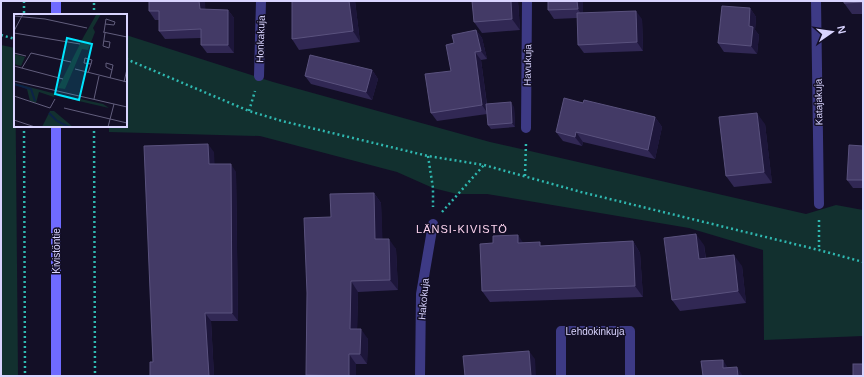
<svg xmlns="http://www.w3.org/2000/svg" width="864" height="377" font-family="Helvetica,sans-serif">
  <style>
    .green { fill: #12302f }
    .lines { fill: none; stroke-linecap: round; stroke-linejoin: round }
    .path { stroke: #2fb8b0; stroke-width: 2.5; stroke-dasharray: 2 3; stroke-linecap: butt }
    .minor { stroke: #3d3a85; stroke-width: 10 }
    .secondary { stroke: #6f6bff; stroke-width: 10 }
    .wall { fill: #312854 }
    .shaded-wall { fill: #1d163a }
    .building { fill: #433a66; stroke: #5a527e }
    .labels { text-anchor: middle; stroke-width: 3; stroke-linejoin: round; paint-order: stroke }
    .street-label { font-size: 10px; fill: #d9d4ff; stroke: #130f26 }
    .neighbourhood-label { font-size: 11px; letter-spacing: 1px; fill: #ffd6f0; stroke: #130f26 }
    .inset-river { fill: none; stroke: #0c2248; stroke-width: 2 }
    .inset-road { fill: none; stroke: #625e7d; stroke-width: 1 }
    .view { fill: #00e5ff; fill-opacity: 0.15; stroke: #00e5ff; stroke-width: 2 }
    .inset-edge { fill: none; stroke: #d9d4ff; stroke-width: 2 }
  </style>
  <rect width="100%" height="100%" fill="#130f26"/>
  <g class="green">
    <polygon points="126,35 273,82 490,142 806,214 836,205 863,210 863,336 764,340 763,250 689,228 487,194 457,194 433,188 397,172 260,136 109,132 109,126 126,126"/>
    <polygon points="1,45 15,48 18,376 1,376"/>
  </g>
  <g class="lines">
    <g class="path">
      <polyline points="24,1 24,15"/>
      <polyline points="94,15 94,1"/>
      <polyline points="1,35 15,39"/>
      <polyline points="126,59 249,111 282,121 428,156 484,165 581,192 819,250 863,262"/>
      <polyline points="249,111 255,91"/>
      <polyline points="24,126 25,376"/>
      <polyline points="94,126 95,376"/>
      <polyline points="428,156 433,188 433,207"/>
      <polyline points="525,176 526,143"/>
      <polyline points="442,212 484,165"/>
      <polyline points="819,220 819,249"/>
    </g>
    <g class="minor">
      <polyline points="816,1 819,204"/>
      <polyline points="259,76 261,1"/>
      <polyline points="526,128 527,1"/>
      <polyline points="420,376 421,294 433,224"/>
      <polyline points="561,376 561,331 630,331 630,376"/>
    </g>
    <g class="secondary">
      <polyline points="56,15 56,1"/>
      <polyline points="56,126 56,376"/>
    </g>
  </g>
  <g class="wall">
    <polygon points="355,1 360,42 299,50 292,39"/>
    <polygon points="472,1 518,1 520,30 482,33 474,22"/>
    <polygon points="583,1 583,13 642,19 643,51 584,53 578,45 577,18 554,19 548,10"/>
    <polygon points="863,1 863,14 852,14 844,3"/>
    <polygon points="750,8 756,17 755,30 759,35 757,54 724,52 718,43"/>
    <polygon points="205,10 228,10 234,18 234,53 207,53 201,45 201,38 165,39 159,31 159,20 155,20 149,11"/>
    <polygon points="476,30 482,38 487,59 481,60 487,104 514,107 515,127 491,129 488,125 487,114 437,121 431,113 451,71 454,43"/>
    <polygon points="372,70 378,79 372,100 311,84 305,76"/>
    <polygon points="583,103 655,117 662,127 655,159 583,142 582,146 563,141 556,132"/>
    <polygon points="765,124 772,183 734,187 726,176"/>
    <polygon points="863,146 863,188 853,188 847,180"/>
    <polygon points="214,152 214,164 236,172 238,321 211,321 214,376 153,362"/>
    <polygon points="374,193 381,203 382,239 396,249 398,290 358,292 357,329 368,339 367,364 356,364 356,376 306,376 306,375 331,217"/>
    <polygon points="633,241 640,253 643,297 490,302 482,291 523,243 543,246"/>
    <polygon points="704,245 706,258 742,266 746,303 680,311 672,300"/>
  </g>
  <g class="shaded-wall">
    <polygon points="199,1 205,1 206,18 200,9"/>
    <polygon points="349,1 355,1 360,42 353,31"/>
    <polygon points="511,1 518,1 520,30 512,19"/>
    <polygon points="577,1 583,1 583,18 578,9"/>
    <polygon points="750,8 756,17 755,30 759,35 757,54 751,46 749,26"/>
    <polygon points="228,10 234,18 234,53 228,45"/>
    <polygon points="636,11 642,19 643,51 637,42"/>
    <polygon points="476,30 482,38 487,59 481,51"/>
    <polygon points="475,52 481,60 488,114 482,105"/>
    <polygon points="372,70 378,79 372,100 366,92"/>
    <polygon points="511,102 514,107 515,127 512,123"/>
    <polygon points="757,113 765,124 772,183 764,172"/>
    <polygon points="655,117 662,127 655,159 648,150"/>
    <polygon points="576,132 583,142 582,146 575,137"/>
    <polygon points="208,144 214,152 215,172 209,164"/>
    <polygon points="231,164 236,172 238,321 232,313"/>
    <polygon points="374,193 381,203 383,249 375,239"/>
    <polygon points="696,234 704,245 707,270 699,259"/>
    <polygon points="518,235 526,247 518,243"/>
    <polygon points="389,239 396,249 398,290 390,280"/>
    <polygon points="633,241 640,253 643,297 635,286"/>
    <polygon points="734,255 742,266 746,303 738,291"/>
    <polygon points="351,281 358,292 357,339 350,329"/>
    <polygon points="205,313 211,321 214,376 209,376"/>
    <polygon points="361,329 368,339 367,364 360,354"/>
    <polygon points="529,351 535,359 536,376 531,376"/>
    <polygon points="349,354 356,364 356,376 349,376"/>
    <polygon points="723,360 728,368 723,368"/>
    <polygon points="737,367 743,376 738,376"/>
  </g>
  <g class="building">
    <polygon points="149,1 199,1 200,9 228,10 228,45 201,45 201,29 159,31 159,11 149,11"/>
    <polygon points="292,1 349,1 353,31 292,39"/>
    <polygon points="472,1 511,1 512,19 474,22"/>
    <polygon points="548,1 577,1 578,9 548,10"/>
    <polygon points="844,1 863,1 863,2 844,3"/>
    <polygon points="722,6 750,8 749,26 753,27 751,46 718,43"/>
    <polygon points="636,11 637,42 578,45 577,13"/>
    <polygon points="476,30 481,51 475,52 482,105 431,113 425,74 451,71 446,45 454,43 452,35"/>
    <polygon points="310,55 372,70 366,92 305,76"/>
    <polygon points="564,98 583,103 584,100 655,117 648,150 576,132 575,137 556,132"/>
    <polygon points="511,102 512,123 488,125 486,104"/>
    <polygon points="757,113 764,172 726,176 719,117"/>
    <polygon points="208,144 209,164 231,164 232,313 205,313 209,376 150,376 150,362 153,362 144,146"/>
    <polygon points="849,145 863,146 863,180 847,180"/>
    <polygon points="374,193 375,239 389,239 390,280 351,281 350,329 361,329 360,354 349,354 349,376 306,375 307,293 304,218 331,217 330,194"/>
    <polygon points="696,234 699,259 734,255 738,291 672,300 664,238"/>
    <polygon points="518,235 518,243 540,242 540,246 633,241 635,286 482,291 480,244 493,243 493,236"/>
    <polygon points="529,351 531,376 465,376 463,356"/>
    <polygon points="723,360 723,368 737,367 738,376 703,376 701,361"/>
    <rect x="853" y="364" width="10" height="12"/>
  </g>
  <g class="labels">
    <g class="street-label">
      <text transform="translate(260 39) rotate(-88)" y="4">Honkakuja</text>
      <text transform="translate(527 65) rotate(-89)" y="4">Havukuja</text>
      <text transform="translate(818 102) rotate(-91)" y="4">Katajakuja</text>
      <text transform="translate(56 251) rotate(-90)" y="4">Kivistöntie</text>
      <text transform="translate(423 299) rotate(-85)" y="4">Hakokuja</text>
      <text x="595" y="335">Lehdokinkuja</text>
    </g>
    <g class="neighbourhood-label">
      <text x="462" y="233">LÄNSI-KIVISTÖ</text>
    </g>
  </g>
  <g transform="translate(14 14)">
    <rect width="113" height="113" fill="#130f26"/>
    <path d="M87,0L79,14L81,18L74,36L68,35L51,75L44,74L70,22L82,1ZM0,40L11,43L7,52L0,50ZM0,70V69L42,80L40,83L25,78L22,89L16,87L13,75ZM44,80L89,90L95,94L43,82ZM36,97H40L59,113H28Z" fill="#12302f"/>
    <path class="inset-river" d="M0,70L17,75L21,87M35,99L43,107L55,113"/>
    <path class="inset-road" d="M0,2L31,5L73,14M0,17L9,0M89,18L113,23M90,18L92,5L101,8L100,11L91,10M0,19L66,30M90,27L96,28L95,34L89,32L91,19M0,39L12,42M0,52L49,65M8,54L17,39L57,48M61,55L113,68M74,59L77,50L78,46L71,44L70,49L77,50M96,64L98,56L99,51L92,49V53L98,56M0,67L113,93M110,68L113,55M0,82L36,94L41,85M80,85L85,62M50,94L113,109M0,106L21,113M94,113L100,90"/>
    <path class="view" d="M53,24L78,30L65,86L41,80Z"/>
    <rect width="113" height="113" class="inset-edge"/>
  </g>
  <rect width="864" height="377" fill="none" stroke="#d9d4ff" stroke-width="4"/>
  <g transform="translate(832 32) rotate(77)" stroke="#130f26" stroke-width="3" paint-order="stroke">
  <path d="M0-3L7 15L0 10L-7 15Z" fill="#d9d4ff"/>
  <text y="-6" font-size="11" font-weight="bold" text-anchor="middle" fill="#d9d4ff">N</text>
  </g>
</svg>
